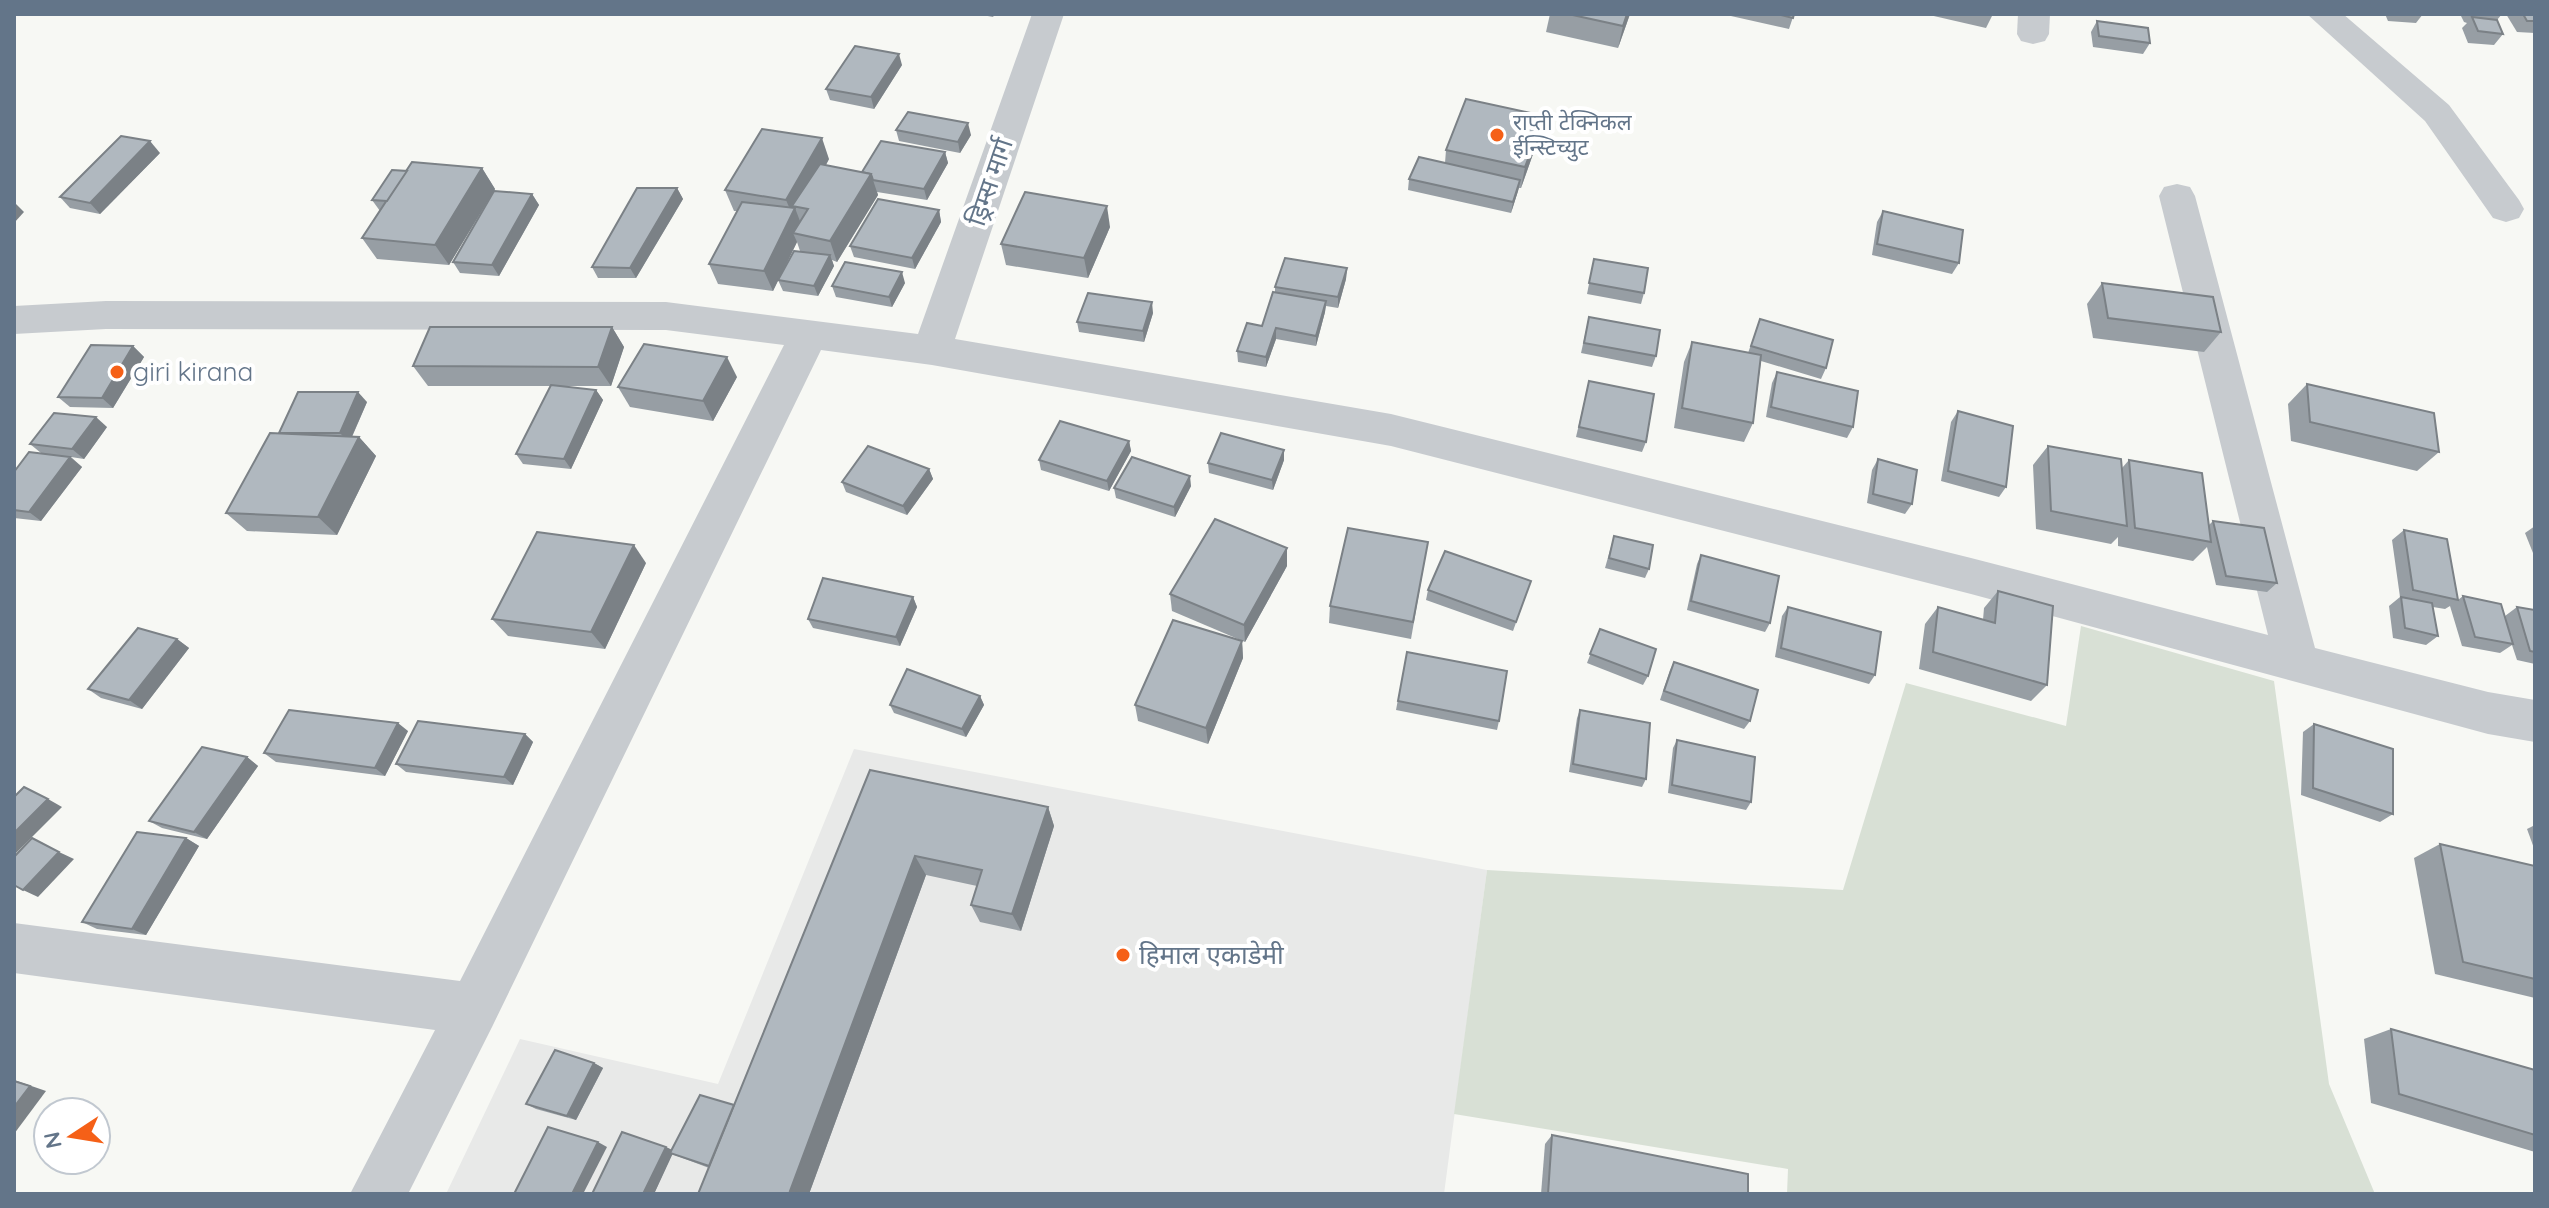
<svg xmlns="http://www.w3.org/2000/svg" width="2549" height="1208" font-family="Quicksand,'Noto Sans Devanagari',sans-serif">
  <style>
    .built { fill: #e8e9e8 }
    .green { fill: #d8e0d5 }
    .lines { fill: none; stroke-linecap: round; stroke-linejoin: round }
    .minor { fill: #c7cbcf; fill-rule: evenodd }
    .wall { fill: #979ea4 }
    .shaded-wall { fill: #7b8186 }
    .building { fill: #b0b8bf; stroke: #7b8186; stroke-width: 2 }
    .poi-dot { fill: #f56017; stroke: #fff; stroke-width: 3 }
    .labels { text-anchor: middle; stroke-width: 8; stroke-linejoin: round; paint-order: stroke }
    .far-poi-label { font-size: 22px; fill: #637589; stroke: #fff; text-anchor: start }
    .street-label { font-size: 26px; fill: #637589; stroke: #fff }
    .poi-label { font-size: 26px; fill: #637589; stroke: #fff; text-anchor: start }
  </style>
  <rect width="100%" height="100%" fill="#f7f8f4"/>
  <polygon class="built" points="854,749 1487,870 1444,1194 446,1194 520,1039 718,1084"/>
  <polygon class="green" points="2081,626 2274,681 2329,1084 2375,1194 1787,1194 1788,1169 1454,1114 1487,870 1843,890 1906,683 2066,726"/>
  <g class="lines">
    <g class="minor">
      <polygon points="1032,14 1064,14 955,339 1391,414 1971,558 2268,635 2159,196 2164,187 2177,184 2190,187 2195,196 2315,648 2488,692 2535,700 2535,742 2488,734 1971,594 1391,446 932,365 821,350 492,1027 408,1194 350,1194 435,1030 14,973 14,923 460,981 784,345 666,330 106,329 14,334 14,306 106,301 666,302 918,334"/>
      <polygon points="2018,14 2050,14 2049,34 2045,41 2033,44 2021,41 2017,34"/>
      <polygon points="2307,14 2343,14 2449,105 2519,200 2524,209 2519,218 2506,222 2493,218 2425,121"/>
    </g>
  </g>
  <g class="wall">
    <polygon points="977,14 995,14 993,17"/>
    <polygon points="1550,14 1630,14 1618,48 1546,32"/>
    <polygon points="1722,14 1794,14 1789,29"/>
    <polygon points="1925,14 1993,14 1986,28"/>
    <polygon points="2385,14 2423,14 2416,23 2388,21"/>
    <polygon points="2460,14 2502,14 2497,20 2503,34 2494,45 2468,43 2462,28 2467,23 2464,22"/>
    <polygon points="2506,14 2535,14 2535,33 2517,32"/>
    <polygon points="2097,21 2150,43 2143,54 2093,47 2091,32"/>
    <polygon points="902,65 874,109 830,100 826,89"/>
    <polygon points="1544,116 1539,137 1521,188 1519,188 1511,213 1408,190 1409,179 1445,163 1446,150"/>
    <polygon points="896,130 971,135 960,153 899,141"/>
    <polygon points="945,152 948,163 927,200 877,192 878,195 837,262 832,260 834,266 818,296 783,291 778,280 800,251 797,242 773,291 718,284 709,264 737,211 734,211 725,190 829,159 826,165 862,172"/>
    <polygon points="160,153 100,214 70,208 60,197"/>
    <polygon points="482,168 495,189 449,265 377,259 362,238 380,211 372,200 407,171"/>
    <polygon points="677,188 683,199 636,278 598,278 592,267"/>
    <polygon points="532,194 539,205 499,276 460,273 453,262"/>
    <polygon points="939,210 941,222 915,269 854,257 850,246"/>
    <polygon points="1883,211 1959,263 1952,274 1872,255 1877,222"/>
    <polygon points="1110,227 1088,278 1006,265 1001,244"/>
    <polygon points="1594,259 1644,293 1641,304 1587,294"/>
    <polygon points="1347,268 1346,279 1338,308 1326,306 1325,312 1316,346 1276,339 1266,367 1238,362 1237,351 1262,326 1275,292 1275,287"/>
    <polygon points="905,283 892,307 836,297 832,286"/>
    <polygon points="2102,283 2221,332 2204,352 2093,338 2087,304"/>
    <polygon points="1153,313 1144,342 1079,332 1077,322"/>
    <polygon points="1589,317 1656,356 1652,367 1581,353"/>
    <polygon points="1760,319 1826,368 1821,379 1761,361 1753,423 1744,442 1674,428 1684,362 1692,342 1748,353"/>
    <polygon points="612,327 624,347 611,386 563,386 596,390 603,400 571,469 523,464 516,454 551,386 428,386 413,366"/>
    <polygon points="133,346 144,357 113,408 70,407 58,397"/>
    <polygon points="1777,372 1853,427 1847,438 1766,417 1772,383"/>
    <polygon points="737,377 713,421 630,407 618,387"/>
    <polygon points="1589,381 1646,442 1642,452 1576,437"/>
    <polygon points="2307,384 2439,452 2417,471 2291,441 2288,404"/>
    <polygon points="367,402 352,437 359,437 376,456 337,535 247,531 226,513 280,434"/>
    <polygon points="1958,411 2006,487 1999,497 1941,481 1951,422"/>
    <polygon points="107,427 84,459 71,457 82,467 41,521 14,518 14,469 15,470 41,453 30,444"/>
    <polygon points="1129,441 1131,451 1109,491 1041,470 1039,460"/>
    <polygon points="2048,446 2122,468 2129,460 2209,525 2213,521 2277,583 2267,592 2216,585 2207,547 2193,561 2118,546 2118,537 2111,544 2036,529 2033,465"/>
    <polygon points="1284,450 1284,460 1273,490 1209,473 1208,463"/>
    <polygon points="1878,459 1912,504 1905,514 1867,503 1872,470"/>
    <polygon points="929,469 933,479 907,515 846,492 842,482"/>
    <polygon points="1191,486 1175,517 1116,498 1114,488"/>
    <polygon points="2535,526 2535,558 2525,533"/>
    <polygon points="2404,530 2458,600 2463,596 2505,616 2517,607 2535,610 2535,664 2517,660 2512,645 2500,653 2462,646 2450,606 2445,609 2433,607 2438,636 2426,645 2393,638 2389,606 2400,597 2392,540"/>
    <polygon points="1614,536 1649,569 1645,578 1605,568"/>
    <polygon points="1428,542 1411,639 1329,623 1330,606"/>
    <polygon points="1701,555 1770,623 1765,632 1687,610 1697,564"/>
    <polygon points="646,563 605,649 508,636 492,619"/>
    <polygon points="1287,566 1245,642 1172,611 1170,594"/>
    <polygon points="1531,581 1513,631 1426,600 1428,590"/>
    <polygon points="1998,591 2047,685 2031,701 1919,669 1925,624 1938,607 1983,620 1984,608"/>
    <polygon points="913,597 917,607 900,646 813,628 808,619"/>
    <polygon points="1788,607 1875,675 1869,684 1775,657 1782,616"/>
    <polygon points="1600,629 1648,676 1643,685 1587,663"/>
    <polygon points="177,639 189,648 142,709 101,698 88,689"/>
    <polygon points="1242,641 1243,658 1208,744 1138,721 1135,705"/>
    <polygon points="1407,652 1499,721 1497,730 1396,710"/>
    <polygon points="1674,662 1750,721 1744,729 1660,700 1670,670"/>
    <polygon points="980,696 984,705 966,737 894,713 890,705"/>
    <polygon points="1580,710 1646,779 1642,787 1569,772 1577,718"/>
    <polygon points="2314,724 2393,814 2380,822 2301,795 2303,732"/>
    <polygon points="408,731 385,776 276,762 264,753"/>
    <polygon points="525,734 533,742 513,785 406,772 396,764"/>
    <polygon points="1677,740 1751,802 1746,810 1668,793 1673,748"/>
    <polygon points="247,757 258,766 207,839 162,828 149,821"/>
    <polygon points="870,770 1048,807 1054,826 1021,931 980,922 971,905 977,886 926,875 809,1194 698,1194 709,1168 672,1154 654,1194 592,1194 666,1147 672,1150 734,1105"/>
    <polygon points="2535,825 2535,851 2527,829"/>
    <polygon points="186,838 199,846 146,935 97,929 82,922"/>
    <polygon points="2440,844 2535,866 2535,998 2435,974 2414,858"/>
    <polygon points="2391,1029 2535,1070 2535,1152 2371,1103 2364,1039"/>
    <polygon points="594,1063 603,1068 576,1120 536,1109 526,1104"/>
    <polygon points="1552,1135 1748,1194 1541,1194 1545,1144"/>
  </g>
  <g class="shaded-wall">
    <polygon points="1627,14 1630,14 1618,48 1623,26"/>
    <polygon points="899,54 902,65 874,109 871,97"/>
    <polygon points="1544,116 1539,137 1521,188 1525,167"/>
    <polygon points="968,123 971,135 960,153 958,142"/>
    <polygon points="822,138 829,159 802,208 792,206 794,210 795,208 803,229 793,233 797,242 773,291 764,271 792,214 786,200"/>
    <polygon points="150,141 160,153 100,214 90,203"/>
    <polygon points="945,152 948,163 927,200 924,189"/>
    <polygon points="482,168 495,189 449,265 435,245"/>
    <polygon points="871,174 878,195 837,262 830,241"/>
    <polygon points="1520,180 1518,191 1511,213 1513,202"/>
    <polygon points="677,188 683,199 636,278 630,268"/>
    <polygon points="532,194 539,205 499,276 492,265"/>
    <polygon points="14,202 24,212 14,223"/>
    <polygon points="1107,206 1110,227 1088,278 1084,258"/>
    <polygon points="939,210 941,222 915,269 912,258"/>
    <polygon points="830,255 834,266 818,296 814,286"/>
    <polygon points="1347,268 1346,279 1338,308 1338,297"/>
    <polygon points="902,272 905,283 892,307 889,297"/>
    <polygon points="1326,301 1325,312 1316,346 1316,336"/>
    <polygon points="1152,302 1153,313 1144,342 1143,331"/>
    <polygon points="612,327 624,347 611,386 598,367"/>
    <polygon points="1276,328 1276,339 1266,367 1266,357"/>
    <polygon points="133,346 144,357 113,408 102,398"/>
    <polygon points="727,357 737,377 713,421 703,401"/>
    <polygon points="596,390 603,400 571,469 564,459"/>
    <polygon points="358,392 367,402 349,443 340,433"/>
    <polygon points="96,417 107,427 84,459 72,449"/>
    <polygon points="359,437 376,456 337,535 318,517"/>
    <polygon points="1129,441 1131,451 1109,491 1107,481"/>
    <polygon points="1284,450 1284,460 1273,490 1272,480"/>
    <polygon points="70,457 82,467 41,521 29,512"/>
    <polygon points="929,469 933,479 907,515 903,506"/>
    <polygon points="1190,476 1191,486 1175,517 1174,507"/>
    <polygon points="634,545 646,563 605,649 591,632"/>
    <polygon points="1287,548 1287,566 1245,642 1244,625"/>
    <polygon points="913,597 917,607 900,646 896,637"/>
    <polygon points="177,639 189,648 142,709 129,700"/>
    <polygon points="1242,641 1243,658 1208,744 1206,728"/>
    <polygon points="980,696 984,705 966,737 962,729"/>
    <polygon points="398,723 408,731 385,776 375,768"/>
    <polygon points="525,734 533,742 513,785 504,777"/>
    <polygon points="247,757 258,766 207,839 194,832"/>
    <polygon points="48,799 62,807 14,855 14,833"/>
    <polygon points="1048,807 1054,826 1021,931 1012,914"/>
    <polygon points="186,838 199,846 146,935 132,929"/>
    <polygon points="59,852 74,859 38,897 23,890"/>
    <polygon points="915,856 926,875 809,1194 795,1194 790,1191"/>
    <polygon points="594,1063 603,1068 576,1120 567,1116"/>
    <polygon points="14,1080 46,1091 14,1134"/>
    <polygon points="598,1142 607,1147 583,1194 572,1194"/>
    <polygon points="666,1147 674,1151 654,1194 643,1194"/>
  </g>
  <g class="building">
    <polygon points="1568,14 1627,14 1623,26"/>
    <polygon points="1777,14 1794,14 1793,18"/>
    <polygon points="2523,14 2535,14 2535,21 2527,21"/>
    <polygon points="2472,17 2497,20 2503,34 2478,31"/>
    <polygon points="2097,21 2148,28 2150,43 2099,36"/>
    <polygon points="855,46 899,54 871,97 826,89"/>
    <polygon points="1466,99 1544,116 1525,167 1446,150"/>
    <polygon points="908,112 968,123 958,142 896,130"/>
    <polygon points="762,129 822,138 786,200 725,190"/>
    <polygon points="121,136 150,141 90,203 60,197"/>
    <polygon points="881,141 945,152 924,189 873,180 871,174 862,172"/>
    <polygon points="1419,157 1520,180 1513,202 1409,179"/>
    <polygon points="412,162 482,168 435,245 362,238"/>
    <polygon points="820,164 871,174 830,241 793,233 808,209 792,206"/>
    <polygon points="392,170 407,171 387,201 372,200"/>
    <polygon points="637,188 677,188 630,268 592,267"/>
    <polygon points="494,191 532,194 492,265 453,262"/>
    <polygon points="1025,192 1107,206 1084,258 1001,244"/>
    <polygon points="878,199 939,210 912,258 850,246"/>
    <polygon points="742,202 795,208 764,271 709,264"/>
    <polygon points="1883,211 1963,230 1959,263 1877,244"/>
    <polygon points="794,251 830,255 814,286 778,280"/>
    <polygon points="1285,258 1347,268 1338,297 1275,287"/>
    <polygon points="1594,259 1648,268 1644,293 1589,283"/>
    <polygon points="845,262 902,272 889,297 832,286"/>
    <polygon points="2102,283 2213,297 2221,332 2108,318"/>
    <polygon points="1273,292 1326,301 1316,336 1276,328 1266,357 1237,351 1247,323 1262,326"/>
    <polygon points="1088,293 1152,302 1143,331 1077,322"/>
    <polygon points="1589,317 1660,330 1656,356 1584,343"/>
    <polygon points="1760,319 1833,340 1826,368 1751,346"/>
    <polygon points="430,327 612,327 598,367 413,366"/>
    <polygon points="1692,342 1761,355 1753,423 1682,408"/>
    <polygon points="644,344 727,357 703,401 618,387"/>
    <polygon points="91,345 133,346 102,398 58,397"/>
    <polygon points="1777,372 1858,391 1853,427 1771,407"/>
    <polygon points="1589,381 1654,394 1646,442 1579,427"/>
    <polygon points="2307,384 2434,413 2439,452 2310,422"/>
    <polygon points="551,385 596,390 564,459 516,454"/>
    <polygon points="298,392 358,392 340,433 279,433"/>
    <polygon points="1958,411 2013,426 2006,487 1948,471"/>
    <polygon points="54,413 96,417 72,449 30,444"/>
    <polygon points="1060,421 1129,441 1107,481 1039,460"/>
    <polygon points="270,433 359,437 318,517 226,513"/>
    <polygon points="1221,433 1284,450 1272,480 1208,463"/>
    <polygon points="868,446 929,469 903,506 842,482"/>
    <polygon points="2048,446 2121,459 2127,526 2051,511"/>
    <polygon points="29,452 70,457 29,512 14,510 14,472"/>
    <polygon points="1132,457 1190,476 1174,507 1114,488"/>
    <polygon points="1878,459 1917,470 1912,504 1873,494"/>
    <polygon points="2129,460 2202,473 2211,542 2135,528"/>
    <polygon points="1215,519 1287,548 1244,625 1170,594"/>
    <polygon points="2213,521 2264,528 2277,583 2226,576"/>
    <polygon points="1348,528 1428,542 1413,622 1330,606"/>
    <polygon points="2404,530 2447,539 2458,600 2413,590"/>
    <polygon points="537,532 634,545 591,632 492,619"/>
    <polygon points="1614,536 1653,545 1649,569 1609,558"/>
    <polygon points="1445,551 1531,581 1516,622 1428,590"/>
    <polygon points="1701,555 1779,576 1770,623 1691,601"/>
    <polygon points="823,578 913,597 896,637 808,619"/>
    <polygon points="1998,591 2053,606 2047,685 1933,652 1938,607 1995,623"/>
    <polygon points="2463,596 2501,604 2513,644 2475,637"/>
    <polygon points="2401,597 2432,603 2438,636 2405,628"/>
    <polygon points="1788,607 1881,632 1875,675 1781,648"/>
    <polygon points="2517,607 2535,610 2535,652 2530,651"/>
    <polygon points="1173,620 1242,641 1206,728 1135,705"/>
    <polygon points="138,628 177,639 129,700 88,689"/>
    <polygon points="1600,629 1656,649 1648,676 1590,654"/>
    <polygon points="1407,652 1507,671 1499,721 1398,701"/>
    <polygon points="1674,662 1758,690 1750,721 1664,691"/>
    <polygon points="907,669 980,696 962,729 890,705"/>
    <polygon points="289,710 398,723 375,768 264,753"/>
    <polygon points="1580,710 1650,723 1646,779 1573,764"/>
    <polygon points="418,721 525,734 504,777 396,764"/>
    <polygon points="2314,724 2393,749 2393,814 2313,788"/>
    <polygon points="1677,740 1755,757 1751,802 1672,785"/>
    <polygon points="202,747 247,757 194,832 149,821"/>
    <polygon points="870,770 1048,807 1012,914 971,905 982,870 915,856 790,1191 803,1194 698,1194"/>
    <polygon points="24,787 48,799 14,833 14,797"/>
    <polygon points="137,832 186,838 132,929 82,922"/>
    <polygon points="32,838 59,852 23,890 14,885 14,857"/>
    <polygon points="2440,844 2535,866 2535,979 2463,962"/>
    <polygon points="2391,1029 2535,1070 2535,1135 2399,1094"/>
    <polygon points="555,1050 594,1063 567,1116 526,1104"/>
    <polygon points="14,1081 30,1086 14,1107"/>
    <polygon points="700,1095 734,1105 709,1166 670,1153"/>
    <polygon points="548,1127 598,1142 572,1194 514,1194"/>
    <polygon points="622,1132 666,1147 643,1194 592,1194"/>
    <polygon points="1552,1135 1748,1174 1748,1194 1548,1194"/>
  </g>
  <g class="poi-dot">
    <circle cx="1497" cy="135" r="8"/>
    <circle cx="117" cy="372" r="8"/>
    <circle cx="1123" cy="955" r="8"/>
  </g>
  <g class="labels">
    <g class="far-poi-label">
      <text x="1513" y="130">राप्ती टेक्निकल<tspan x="1513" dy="25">ईन्स्टिच्युट</tspan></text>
    </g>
    <g class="street-label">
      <text transform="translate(990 182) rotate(-71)" y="9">ड्रिम्स मार्ग</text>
    </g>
    <g class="poi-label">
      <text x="133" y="381">giri kirana</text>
      <text x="1139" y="964">हिमाल एकाडेमी</text>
    </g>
  </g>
  <rect width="2549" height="1208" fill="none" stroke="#637589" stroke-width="32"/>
  <g transform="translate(72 1136) rotate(258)"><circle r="38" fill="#ffffff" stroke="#c1c8d0" stroke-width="2"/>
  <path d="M0-6L14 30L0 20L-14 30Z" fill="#f56017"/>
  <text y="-12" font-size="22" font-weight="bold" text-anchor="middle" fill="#637589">N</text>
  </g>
</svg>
